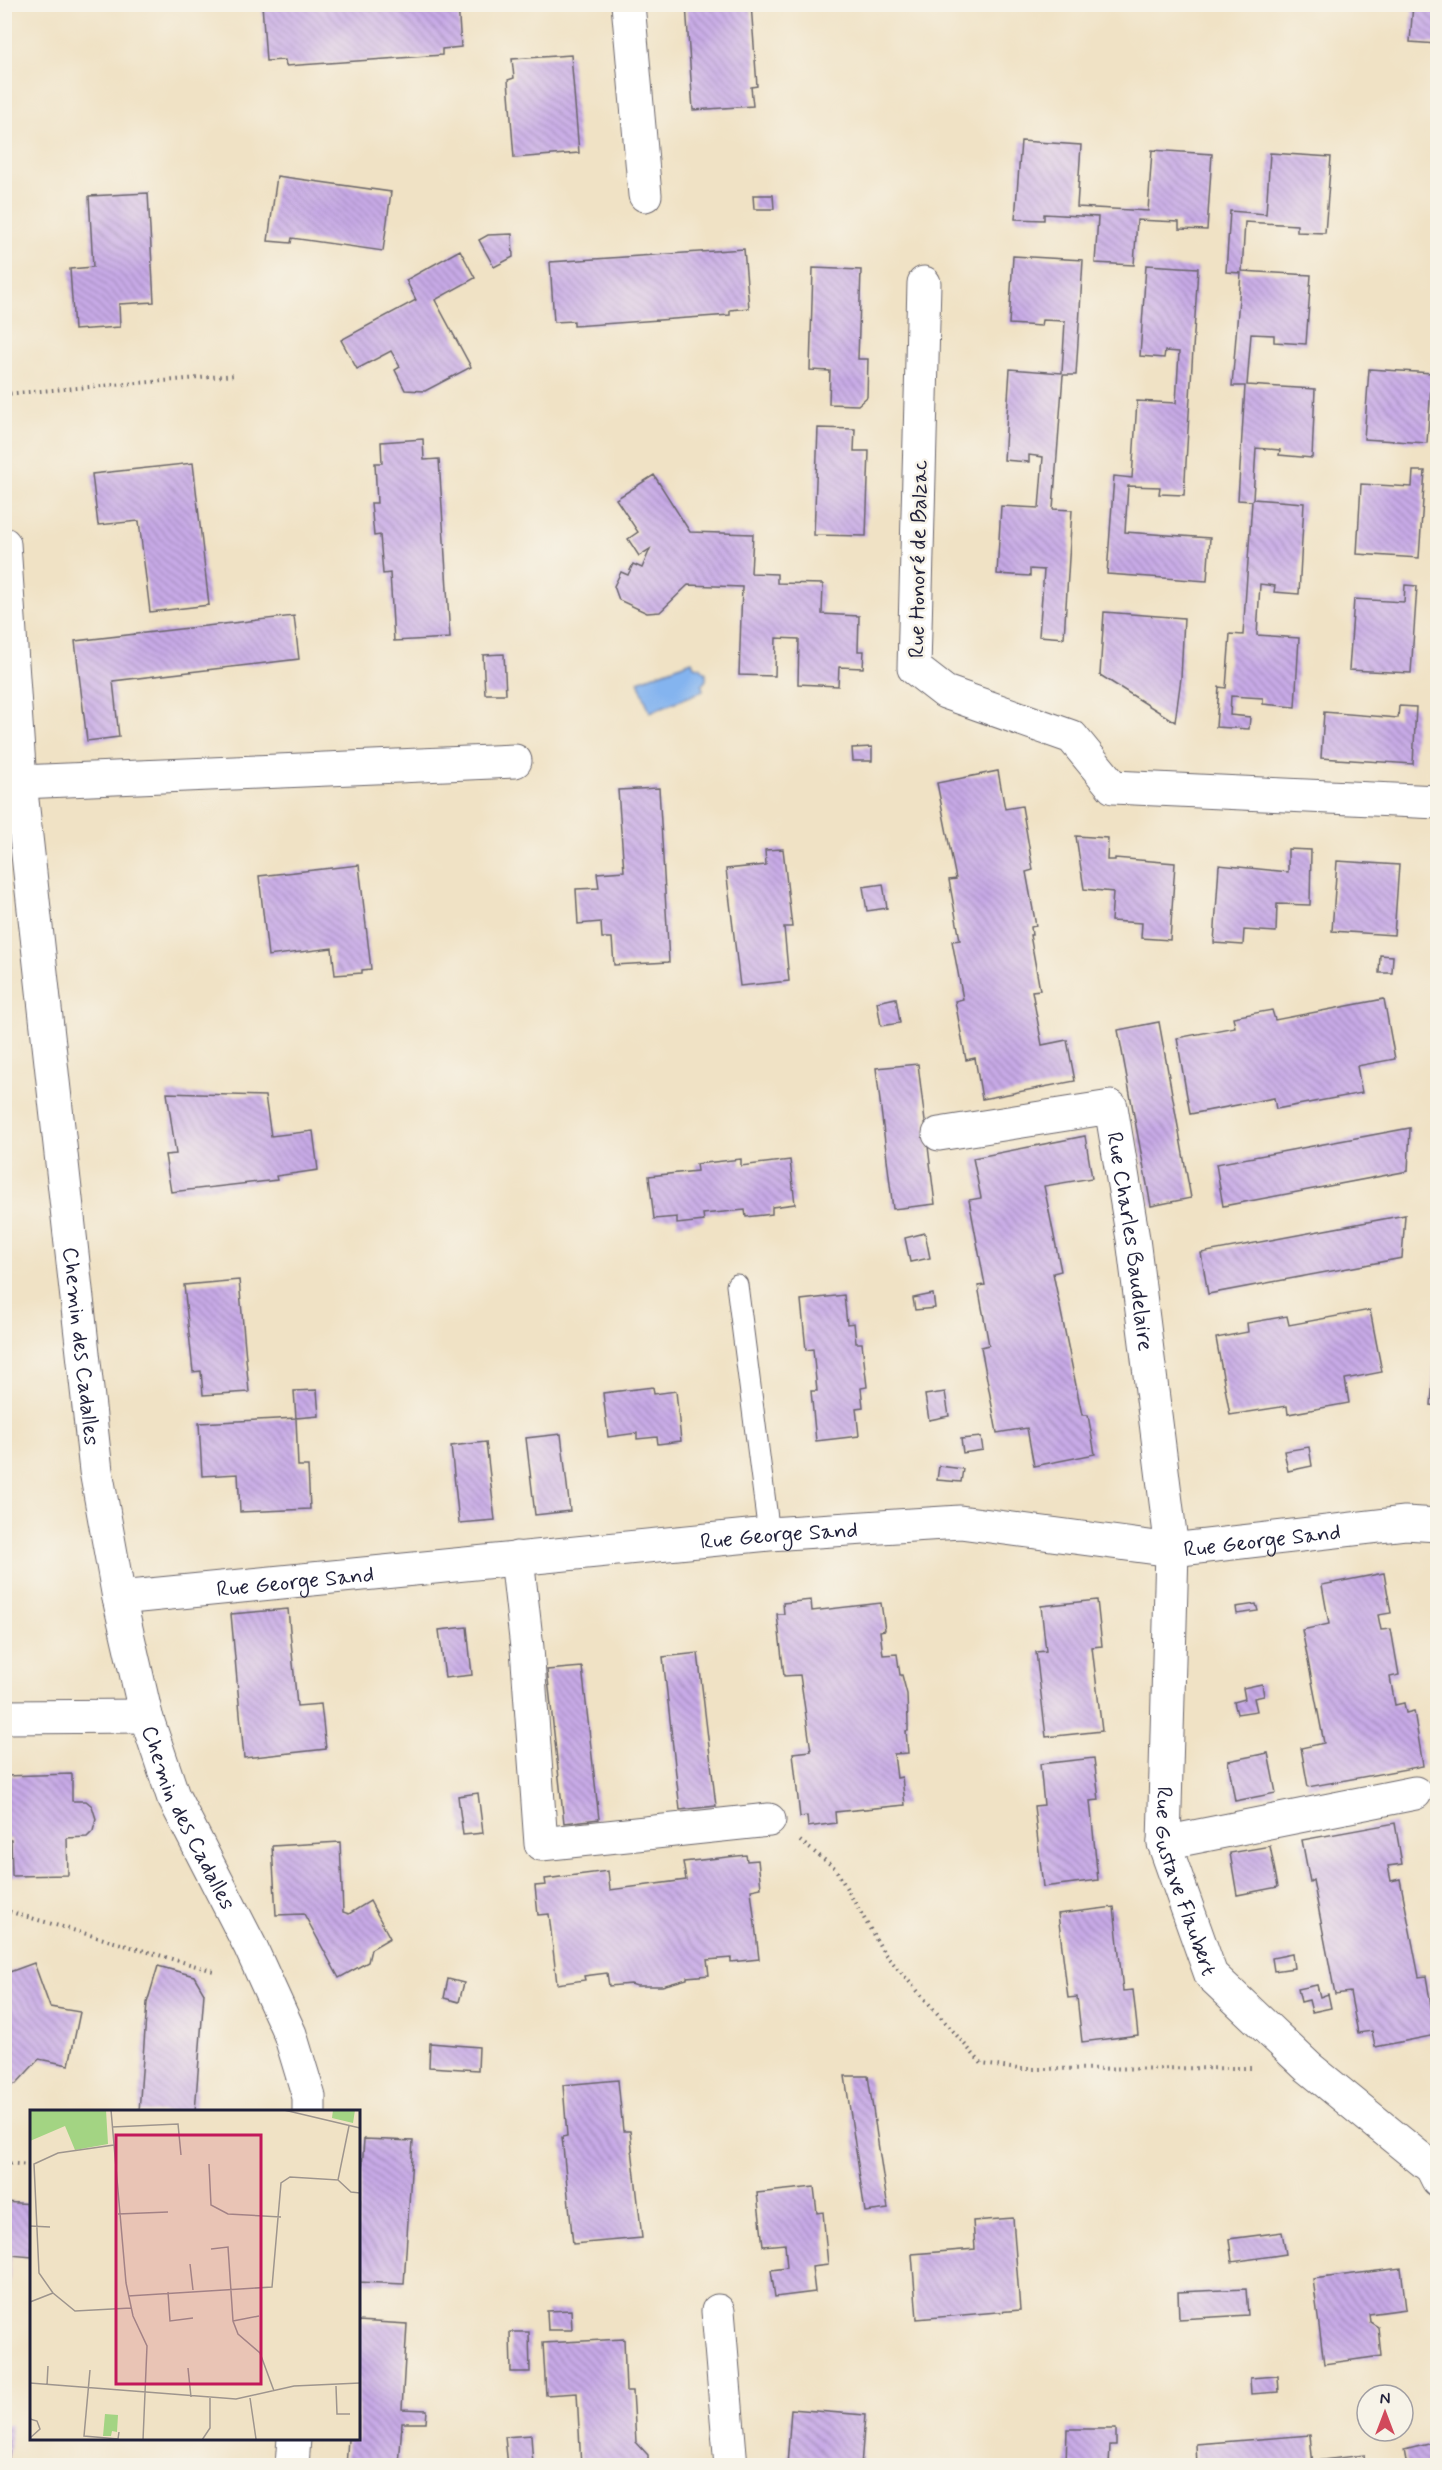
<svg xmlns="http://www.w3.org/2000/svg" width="1442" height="2470" font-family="Mynerve,sans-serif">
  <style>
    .water { fill: #84b4ef; stroke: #536b95; stroke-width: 1.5 }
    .building { fill: url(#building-back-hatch) }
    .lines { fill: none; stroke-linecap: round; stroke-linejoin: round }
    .lane-casing { stroke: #6a656b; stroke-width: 23 }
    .street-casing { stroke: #6a656b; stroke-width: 35 }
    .path { stroke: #6a656b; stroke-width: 4; stroke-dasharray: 1.5 4.5; stroke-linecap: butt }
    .lane { stroke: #fff; stroke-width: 21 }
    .street { stroke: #fff; stroke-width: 33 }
    .labels { text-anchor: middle; stroke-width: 5; stroke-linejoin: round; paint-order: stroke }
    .street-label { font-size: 22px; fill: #22223b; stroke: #f7f3e8 }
    .inset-road { fill: none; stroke: #9e958e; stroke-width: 1.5 }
    .view { fill: #c2185b; fill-opacity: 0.15; stroke: #c2185b; stroke-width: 3 }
    .inset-edge { fill: none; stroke: #22223b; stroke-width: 3 }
  </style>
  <defs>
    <pattern id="building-back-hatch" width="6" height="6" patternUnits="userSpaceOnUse" patternTransform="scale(1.5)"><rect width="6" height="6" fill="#c8aae7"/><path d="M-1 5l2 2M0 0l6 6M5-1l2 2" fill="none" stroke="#a28abc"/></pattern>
  </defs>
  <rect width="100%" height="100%" fill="#f7f3e8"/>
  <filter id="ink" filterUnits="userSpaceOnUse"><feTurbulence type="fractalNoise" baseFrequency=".0167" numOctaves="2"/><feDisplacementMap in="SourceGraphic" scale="12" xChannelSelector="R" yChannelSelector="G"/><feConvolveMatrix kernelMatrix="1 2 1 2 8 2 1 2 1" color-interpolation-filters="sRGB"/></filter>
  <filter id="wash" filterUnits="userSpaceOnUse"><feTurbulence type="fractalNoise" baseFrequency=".008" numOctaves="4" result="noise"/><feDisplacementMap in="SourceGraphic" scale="24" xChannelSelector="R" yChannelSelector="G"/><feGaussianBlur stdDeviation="1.35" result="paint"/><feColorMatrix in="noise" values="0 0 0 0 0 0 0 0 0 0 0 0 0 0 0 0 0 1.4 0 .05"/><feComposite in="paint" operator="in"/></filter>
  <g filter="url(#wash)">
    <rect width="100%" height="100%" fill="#f0e2c5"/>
    <polygon class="water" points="692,661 694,666 700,667 706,673 706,680 702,685 703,691 650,712 638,681"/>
    <g id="blocks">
      <g class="building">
        <polygon points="262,4 458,4 461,47 442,49 442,55 286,66 285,60 266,61"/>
        <polygon points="686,4 751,4 757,86 751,87 753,106 693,110"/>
        <polygon points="1413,4 1437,4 1437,44 1410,42"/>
        <polygon points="571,55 579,153 514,158 508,80 514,78 512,59"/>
        <polygon points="1021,141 1081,145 1077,207 1148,211 1152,150 1212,154 1207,230 1179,229 1179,222 1137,220 1134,265 1095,263 1098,217 1044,214 1044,220 1015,219"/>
        <polygon points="1270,153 1331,157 1325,233 1297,232 1297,225 1245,222 1242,271 1311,275 1306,344 1274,342 1274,335 1251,334 1247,385 1315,389 1312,458 1279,455 1280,450 1256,448 1253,499 1304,503 1299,594 1274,592 1275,586 1260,584 1257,635 1299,638 1295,707 1263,704 1263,698 1231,696 1230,715 1250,717 1249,729 1216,727 1219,687 1226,688 1230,634 1243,635 1252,501 1238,500 1245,386 1232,386 1241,273 1226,272 1230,211 1266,214"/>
        <polygon points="277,176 391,192 383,251 292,238 291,243 268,241"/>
        <polygon points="148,193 154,302 119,304 120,327 74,330 70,269 93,267 89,196"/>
        <polygon points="753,195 773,195 774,209 754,209"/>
        <polygon points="512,234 513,257 494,267 479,240 488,235"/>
        <polygon points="744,249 749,308 730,310 730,315 574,326 574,321 554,322 550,262"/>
        <polygon points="460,250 475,278 435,300 471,367 425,391 405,390 395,370 400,367 391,351 357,369 341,340 416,300 406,280"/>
        <polygon points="1013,256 1083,260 1076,375 1063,375 1053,509 1072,510 1064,638 1039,636 1044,570 1030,569 1030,576 997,574 1001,506 1039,508 1043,457 1029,455 1029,462 1004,460 1010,369 1062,373 1065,321 1042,320 1041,326 1009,324"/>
        <polygon points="1146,265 1198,268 1184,495 1159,494 1160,487 1128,486 1125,532 1210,538 1207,581 1107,574 1114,476 1132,478 1137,401 1176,403 1179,352 1165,351 1164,358 1140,356"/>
        <polygon points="813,268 861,270 858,359 868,359 867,397 858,405 829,404 830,371 810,370"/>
        <polygon points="1369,369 1432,373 1427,443 1364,439"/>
        <polygon points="818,428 855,429 854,451 869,451 866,536 814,535"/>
        <polygon points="423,439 424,460 439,459 450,638 394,641 390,573 383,574 380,535 374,536 371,503 377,503 375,463 382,463 381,442"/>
        <polygon points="193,463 209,605 150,612 139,521 98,525 92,474"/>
        <polygon points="1413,471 1425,471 1419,558 1357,554 1361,484 1412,487"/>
        <polygon points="654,475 690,532 753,534 751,573 777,574 777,583 823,584 822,614 859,616 858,651 864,651 863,668 839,667 838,686 798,684 799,639 776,638 775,676 739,675 742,587 688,585 660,612 647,613 619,600 614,586 621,572 628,575 633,564 642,568 650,549 639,556 628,539 638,532 616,499"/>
        <polygon points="1405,585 1417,586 1411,673 1349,670 1354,599 1404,602"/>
        <polygon points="1104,612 1184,618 1181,678 1175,722 1100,675"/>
        <polygon points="294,616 299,659 113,681 119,737 87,741 75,641"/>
        <polygon points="504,654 506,694 485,694 483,655"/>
        <polygon points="1399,706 1416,707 1413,764 1321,758 1324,712 1398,718"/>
        <polygon points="872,747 872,761 853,761 852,748"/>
        <polygon points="998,771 1005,809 1022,806 1033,870 1026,872 1036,926 1031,927 1032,935 1030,935 1040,990 1032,991 1042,1045 1067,1040 1075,1081 982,1099 975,1058 966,1060 955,1001 963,999 952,941 960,940 949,880 956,879 937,783"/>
        <polygon points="659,788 669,962 614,965 612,938 602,938 601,922 578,924 576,889 599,888 597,873 624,871 618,790"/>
        <polygon points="1076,836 1108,838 1107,860 1115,860 1115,858 1175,863 1170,940 1141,938 1142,923 1111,921 1113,892 1084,889"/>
        <polygon points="783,849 792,927 784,927 789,981 740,986 726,869 766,865 765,850"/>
        <polygon points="1288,849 1311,850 1310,905 1277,904 1276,932 1244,930 1243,945 1214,943 1219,865 1288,872"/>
        <polygon points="1337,861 1399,865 1394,935 1332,931"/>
        <polygon points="359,865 371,969 362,970 362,973 335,975 332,948 268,956 259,876"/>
        <polygon points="883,884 887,908 867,911 863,887"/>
        <polygon points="1380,955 1393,956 1392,973 1379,973"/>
        <polygon points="896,998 900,1023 881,1026 877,1002"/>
        <polygon points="1384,999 1395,1059 1357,1066 1362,1093 1276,1109 1274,1098 1190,1114 1177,1038 1235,1027 1233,1017 1272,1010 1275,1020"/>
        <polygon points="1159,1022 1191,1198 1151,1206 1118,1030"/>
        <polygon points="918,1064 935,1204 893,1209 876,1068"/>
        <polygon points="167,1093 265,1096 271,1136 313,1131 318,1170 276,1176 277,1180 171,1192 165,1155 176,1154"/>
        <polygon points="1410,1128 1408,1171 1223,1206 1216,1164"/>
        <polygon points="1085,1136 1092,1178 1044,1186 1061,1271 1053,1273 1082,1415 1088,1415 1095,1454 1034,1466 1027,1428 997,1433 981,1347 989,1345 978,1286 985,1285 969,1200 981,1198 973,1158"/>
        <polygon points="741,1159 741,1166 790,1160 795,1204 772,1207 772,1214 746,1217 745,1210 703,1214 704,1221 677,1224 677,1217 654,1219 649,1176 697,1171 696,1164"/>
        <polygon points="1405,1215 1402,1258 1208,1294 1201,1253"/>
        <polygon points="925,1233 930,1258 910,1262 905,1238"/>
        <polygon points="239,1280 249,1392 203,1395 201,1371 193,1372 184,1285"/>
        <polygon points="933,1294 935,1308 915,1310 913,1298"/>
        <polygon points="844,1295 847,1324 854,1323 856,1343 862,1343 867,1387 861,1388 863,1407 856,1408 859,1436 816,1441 811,1391 817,1391 813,1349 806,1350 801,1300"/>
        <polygon points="1370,1310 1382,1372 1345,1379 1349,1403 1288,1414 1287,1406 1230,1415 1216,1338 1248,1332 1247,1323 1287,1316 1289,1325"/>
        <polygon points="1434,1365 1437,1365 1437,1406 1431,1405"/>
        <polygon points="653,1387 654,1394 676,1391 681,1441 658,1444 657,1437 637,1439 637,1433 608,1437 603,1393"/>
        <polygon points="317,1390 319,1416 296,1418 298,1466 308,1466 310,1509 240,1512 238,1474 202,1476 199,1423 296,1418 294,1391"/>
        <polygon points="945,1392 949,1416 929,1420 925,1395"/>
        <polygon points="561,1434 570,1511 535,1515 526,1438"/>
        <polygon points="981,1437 983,1450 963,1453 961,1439"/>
        <polygon points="486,1442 495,1520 459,1523 451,1446"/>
        <polygon points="1309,1447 1312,1466 1288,1471 1284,1451"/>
        <polygon points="939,1466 963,1469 961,1482 937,1480"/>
        <polygon points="1384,1573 1391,1613 1378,1615 1381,1630 1391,1629 1399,1675 1390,1677 1395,1705 1404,1703 1406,1713 1414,1711 1423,1766 1308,1787 1301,1748 1324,1743 1302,1630 1329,1624 1322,1585"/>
        <polygon points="811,1600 812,1611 881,1603 885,1630 880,1631 883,1655 897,1654 900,1675 902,1675 907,1694 908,1724 908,1731 906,1731 908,1753 894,1754 897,1778 902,1777 905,1805 835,1812 836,1823 808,1827 807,1816 800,1817 793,1753 811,1751 800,1675 784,1676 777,1614 784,1614 783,1603"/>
        <polygon points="1097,1600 1102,1646 1092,1647 1102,1731 1046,1737 1036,1652 1046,1651 1041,1606"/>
        <polygon points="1256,1604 1258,1611 1237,1614 1236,1607"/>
        <polygon points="288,1609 297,1706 321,1704 326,1749 244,1758 231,1614"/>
        <polygon points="467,1627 472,1675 445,1678 439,1630"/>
        <polygon points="698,1653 716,1806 680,1810 663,1657"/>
        <polygon points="582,1667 599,1819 564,1823 547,1670"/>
        <polygon points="1262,1684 1264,1696 1254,1698 1257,1711 1237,1714 1234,1702 1245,1699 1243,1688"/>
        <polygon points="1268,1753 1276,1793 1235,1801 1228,1761"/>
        <polygon points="1094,1758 1099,1800 1090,1801 1098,1880 1043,1887 1034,1806 1044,1805 1040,1764"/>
        <polygon points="72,1774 72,1801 86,1801 92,1806 96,1819 93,1831 87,1837 67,1838 68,1875 12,1876 11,1839 4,1839 4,1776"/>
        <polygon points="478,1793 483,1833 463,1835 458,1796"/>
        <polygon points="1395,1823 1402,1864 1388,1866 1391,1881 1400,1879 1419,1977 1426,1976 1436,2035 1375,2047 1372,2031 1358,2033 1350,1992 1335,1994 1313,1880 1310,1882 1302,1840"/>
        <polygon points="340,1842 343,1912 349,1914 370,1901 390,1938 371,1949 368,1962 339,1978 304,1914 276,1915 272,1846"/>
        <polygon points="1270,1846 1278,1887 1237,1895 1230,1853"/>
        <polygon points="746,1855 747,1861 758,1860 761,1888 751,1890 759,1959 731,1962 731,1958 707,1960 709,1975 687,1977 687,1979 662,1986 637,1986 631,1984 609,1986 607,1973 584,1976 585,1980 557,1984 549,1914 538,1915 535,1886 546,1885 545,1879 608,1871 610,1890 686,1880 683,1862"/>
        <polygon points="1114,1907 1123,1991 1133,1990 1138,2035 1082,2042 1077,1997 1068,1998 1058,1914"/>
        <polygon points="1292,1954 1294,1968 1274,1971 1272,1958"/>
        <polygon points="34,1963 50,2007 80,2012 69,2065 39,2059 16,2084 4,2085 4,1974"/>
        <polygon points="158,1966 194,1976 204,1993 195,2112 139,2112 147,2003"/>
        <polygon points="448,1979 464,1983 459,2002 444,1998"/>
        <polygon points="1317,1985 1320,1997 1328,1994 1331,2008 1312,2012 1309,2000 1301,2002 1298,1989"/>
        <polygon points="430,2043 479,2047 478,2070 429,2067"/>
        <polygon points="845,2076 868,2076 888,2209 865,2212"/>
        <polygon points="618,2080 623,2131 630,2131 642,2238 573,2244 562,2137 567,2136 563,2085"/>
        <polygon points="364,2139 413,2141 404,2284 358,2282 358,2228"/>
        <polygon points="814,2187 817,2213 823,2212 828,2265 812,2267 815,2292 775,2297 771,2270 787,2268 785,2244 763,2246 757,2193"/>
        <polygon points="4,2202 32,2204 32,2257 11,2255 8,2296 4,2296"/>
        <polygon points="1013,2218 1020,2310 917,2319 912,2254 975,2249 973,2221"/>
        <polygon points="1282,2232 1286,2254 1232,2262 1229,2239"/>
        <polygon points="1401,2268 1406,2309 1369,2314 1370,2322 1378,2327 1381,2356 1324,2364 1313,2279"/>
        <polygon points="1246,2289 1248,2315 1179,2319 1178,2292"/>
        <polygon points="571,2310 572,2330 548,2330 547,2311"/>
        <polygon points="358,2321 407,2324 402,2409 427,2410 426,2423 402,2423 399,2466 346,2466 348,2439 358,2439"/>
        <polygon points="510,2332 529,2332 530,2372 511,2372"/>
        <polygon points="624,2339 626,2391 633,2391 636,2442 648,2455 648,2466 581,2466 577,2393 546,2395 543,2343"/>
        <polygon points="1278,2376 1279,2392 1251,2394 1250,2378"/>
        <polygon points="791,2409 865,2415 861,2466 787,2466"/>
        <polygon points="4,2424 11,2425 8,2466 4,2466"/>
        <polygon points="1067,2429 1116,2429 1116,2445 1110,2445 1109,2466 1066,2466"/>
        <polygon points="531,2435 533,2466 508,2466 505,2437"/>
        <polygon points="1310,2435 1313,2466 1197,2466 1196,2444"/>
        <polygon points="1437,2442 1437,2466 1407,2466 1404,2450"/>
        <polygon points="1364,2455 1365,2466 1316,2466 1315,2461"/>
      </g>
    </g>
  </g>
  <g filter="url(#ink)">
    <use href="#blocks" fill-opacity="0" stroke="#6a656b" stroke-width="1.5"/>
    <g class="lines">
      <defs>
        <polyline id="lane" points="737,1285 769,1534"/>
        <g id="street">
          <polyline points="628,4 645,195"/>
          <polyline points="924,283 914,668 945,692 1072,737 1113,787 1438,802"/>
          <path id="s1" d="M4,544L20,782L96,1471L119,1598L146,1716L173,1796L250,1946L290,2034L309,2097V2112"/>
          <polyline points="20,782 515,761"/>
          <path id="s2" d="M939,1134L1111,1107L1133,1239L1172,1550L1164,1843L1211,1975L1308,2067L1432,2168L1438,2180"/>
          <polyline points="517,1558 527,1648 541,1844 769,1820"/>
          <path id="s3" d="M119,1598L769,1534L960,1522L1172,1550L1405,1523L1438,1525"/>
          <polyline points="4,1717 146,1716"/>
          <polyline points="1164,1843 1415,1793"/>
          <polyline points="718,2311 731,2466"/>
          <polyline points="292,2466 294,2438"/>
        </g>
      </defs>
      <use href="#lane" class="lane-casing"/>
      <use href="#street" class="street-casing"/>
      <g class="path">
        <polyline points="4,394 236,375"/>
        <polyline points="800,1841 835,1868 884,1953 982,2064 1018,2069 1251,2068"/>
        <polyline points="4,1910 217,1972"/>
        <polyline points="4,2163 32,2165"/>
      </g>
      <use href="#lane" class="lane"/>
      <use href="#street" class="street"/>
    </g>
  </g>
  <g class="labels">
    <g class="street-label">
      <text transform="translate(917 559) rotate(-89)" y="8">Rue Honoré de Balzac</text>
      <text dy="8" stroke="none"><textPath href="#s2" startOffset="310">Rue Charles Baudelaire</textPath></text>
      <text dy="8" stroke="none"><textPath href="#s1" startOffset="806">Chemin des Cadalles</textPath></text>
      <text dy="8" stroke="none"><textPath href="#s3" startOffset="663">Rue George Sand</textPath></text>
      <text dy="8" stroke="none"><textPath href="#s3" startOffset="1149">Rue George Sand</textPath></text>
      <text dy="8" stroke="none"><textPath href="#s3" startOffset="177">Rue George Sand</textPath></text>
      <text dy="8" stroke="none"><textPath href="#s1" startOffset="1292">Chemin des Cadalles</textPath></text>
      <text dy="8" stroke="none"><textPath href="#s2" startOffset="956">Rue Gustave Flaubert</textPath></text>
    </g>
  </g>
  <g transform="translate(30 2110)">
    <rect width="330" height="330" fill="#f0e2c5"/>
    <path d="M0,0H76L78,34L45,40L35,16L0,31ZM303,0H325L323,13L302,8ZM75,304L88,305L87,322L82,321L81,326H73Z" fill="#a3d483"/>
    <path class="inset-road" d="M81,0L96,173L103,206L117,236L113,330M254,0L330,18M82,17L148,14L151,45M84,35L28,43L4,54L9,163L23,183L45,201L101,198M179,54L181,95L198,104L251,107M308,70L321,82L330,83M88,104L138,102M0,116L20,117M181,139L198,137L203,211L208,224L230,243L244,281M160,154L163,180M138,182L140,211L163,208M98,186L242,177L251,73L260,67L308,70L319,16M0,192L23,183M203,211L229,206M158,258L161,287M60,260L54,326L88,329L89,322M0,273L206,289L264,276L330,273M17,275L18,256M306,276L307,304H320M220,288L226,329M0,309L7,311L10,319L0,328M172,330L180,318V288"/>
    <path class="view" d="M86,25H231V274H86Z"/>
    <rect width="330" height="330" class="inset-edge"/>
  </g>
  <rect width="1442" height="2470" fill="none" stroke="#f7f3e8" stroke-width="24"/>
  <g transform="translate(1385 2413)"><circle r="28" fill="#f7f3e8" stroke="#a29fa3" stroke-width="1.5"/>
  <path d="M0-4.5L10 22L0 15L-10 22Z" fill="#d1495b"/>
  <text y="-9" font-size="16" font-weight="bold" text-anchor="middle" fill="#22223b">N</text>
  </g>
</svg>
